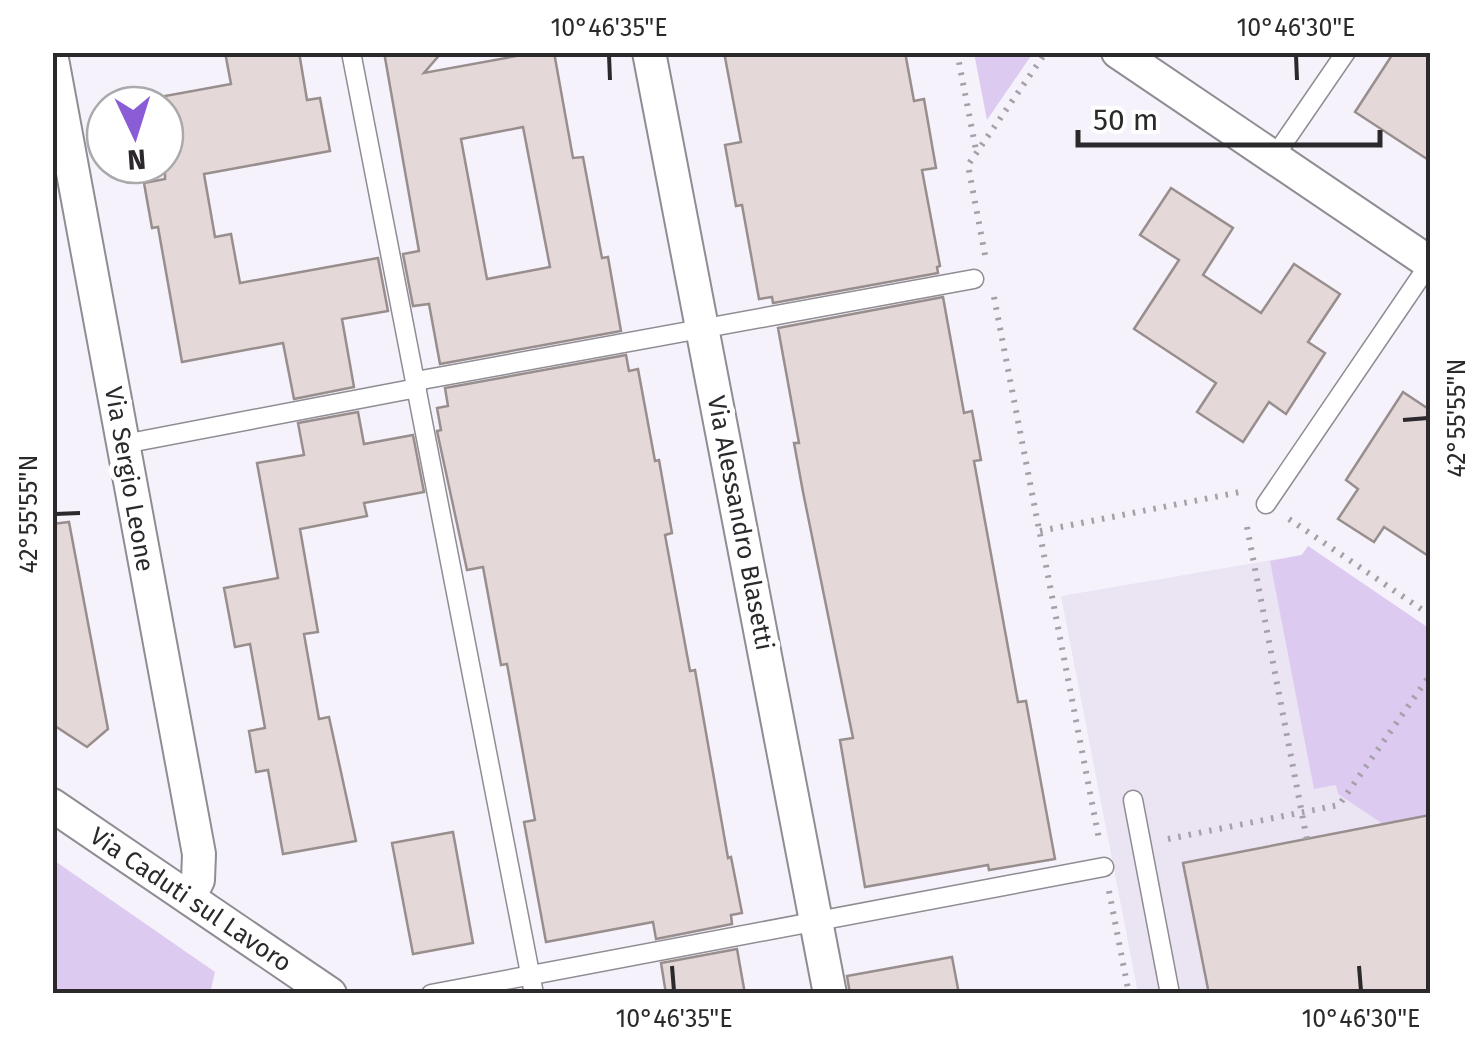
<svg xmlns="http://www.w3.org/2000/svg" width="1483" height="1046" font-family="'Fira Sans',sans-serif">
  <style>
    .built { fill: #ebe4f3 }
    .green { fill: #ddcaf1 }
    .building { fill: #e4d9d8; stroke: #988e8d; stroke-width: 2.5; fill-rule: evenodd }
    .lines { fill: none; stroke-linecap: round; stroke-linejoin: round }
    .lane-casing { stroke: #8f8c93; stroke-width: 21 }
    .street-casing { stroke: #8f8c93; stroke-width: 36 }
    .path { stroke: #a5a1a8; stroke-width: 6; stroke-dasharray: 2.5 8; stroke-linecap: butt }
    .lane { stroke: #fff; stroke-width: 18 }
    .street { stroke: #fff; stroke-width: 32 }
    .ticks { fill: none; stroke: #2b292c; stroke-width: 4 }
    .labels { text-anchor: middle; stroke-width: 10; stroke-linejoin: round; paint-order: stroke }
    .street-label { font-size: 25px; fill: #2b292c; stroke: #fff }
    .neatline { fill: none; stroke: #2b292c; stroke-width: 4 }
    .ticks-label { font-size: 25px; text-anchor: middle; fill: #2b292c }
  </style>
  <rect width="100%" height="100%" fill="#f6f2fb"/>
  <polygon class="built" points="1308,546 1430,629 1430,993 1138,993 1061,596 1301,555"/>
  <g class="green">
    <polygon points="974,53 1033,53 987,120"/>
    <polygon points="1308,546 1430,629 1430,815 1383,824 1338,794 1336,785 1314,789 1270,561 1302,555"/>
    <polygon points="52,859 215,972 210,993 53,993"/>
  </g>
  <g class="building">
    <polygon points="225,52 299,52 307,100 320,98 330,151 204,174 215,237 231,234 240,283 378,258 388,311 342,319 354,387 294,399 283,343 182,362 158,227 152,228 144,183 165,179 165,96 231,84"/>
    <path d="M384,52H442L424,73L538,52H554L573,158L583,157L602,258L608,257L621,331L440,364L429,304L413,306L403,254L419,251ZM523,127L550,267L487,279L461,139Z"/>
    <polygon points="724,52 905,52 914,101 924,99 936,168 922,170 940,266 937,267 938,273 773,303 772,297 759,299 742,205 736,206 725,145 741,142"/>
    <polygon points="1394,52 1430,52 1430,161 1355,112"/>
    <polygon points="1171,188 1233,228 1203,275 1261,313 1294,264 1340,294 1308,342 1325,353 1286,414 1269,402 1243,442 1197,412 1216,383 1134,329 1179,260 1140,235"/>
    <polygon points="943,297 964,413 972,411 981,460 974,461 1018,702 1026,701 1055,859 989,870 988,865 865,887 840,740 853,738 803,492 794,443 799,443 778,328"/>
    <polygon points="626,355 629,371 638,369 655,461 659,460 672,533 665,535 690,671 695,670 728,858 731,857 742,913 731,915 732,924 656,939 653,922 546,942 524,822 535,820 507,664 501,665 483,567 467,570 437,431 441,430 437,408 448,406 445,388"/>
    <polygon points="1403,392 1430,410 1430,557 1384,527 1374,542 1338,519 1358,489 1346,480"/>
    <polygon points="358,412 364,444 413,435 424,492 364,503 367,516 300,529 318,632 304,634 319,719 329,717 356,841 283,854 268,770 256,772 249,731 265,728 250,644 235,647 224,588 278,578 257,463 304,455 298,423"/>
    <polygon points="69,522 108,729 87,747 52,724 52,524"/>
    <polygon points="1430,815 1430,994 1209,994 1183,863"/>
    <polygon points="453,832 473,943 413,954 392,843"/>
    <polygon points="737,949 745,994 666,994 661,963"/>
    <polygon points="952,957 959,994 850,994 847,976"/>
  </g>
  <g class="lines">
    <defs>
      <g id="lane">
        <polyline points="351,52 534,994"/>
        <polyline points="1274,157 1346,52"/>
        <polyline points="416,381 974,279"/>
        <polyline points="124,444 417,388"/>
        <polyline points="1266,504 1430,263"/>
        <polyline points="1133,800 1170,994"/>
        <polyline points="431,994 1104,867"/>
      </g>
      <g id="street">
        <polyline points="649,52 830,994"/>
        <polyline points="1118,52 1430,263"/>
        <polyline points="52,59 199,854 198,880 189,898"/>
        <polyline points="52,805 330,994"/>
      </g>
    </defs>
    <use href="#lane" class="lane-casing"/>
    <use href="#street" class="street-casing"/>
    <g class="path">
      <polyline points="957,52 976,150"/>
      <polyline points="985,255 968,165 1046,52"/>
      <polyline points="994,297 1099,839"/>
      <polyline points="1289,519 1430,615"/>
      <polyline points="1247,527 1307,840"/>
      <polyline points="1040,531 1240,492"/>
      <polyline points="1168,839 1339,805 1430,675"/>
      <polyline points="1109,891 1129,994"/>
    </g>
    <use href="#lane" class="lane"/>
    <use href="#street" class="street"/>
  </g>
  <path class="ticks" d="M609,55L610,80M1296,55L1297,80M1403,420L1428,418M55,514L80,513M672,966L674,991M1359,966L1361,991"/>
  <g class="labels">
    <g class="street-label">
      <text transform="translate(130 479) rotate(80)" y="9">Via Sergio Leone</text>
      <text transform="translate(741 523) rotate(79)" y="9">Via Alessandro Blasetti</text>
      <text transform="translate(191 899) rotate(34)" y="9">Via Caduti sul Lavoro</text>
    </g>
  </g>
  <rect width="1483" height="1046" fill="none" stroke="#ffffff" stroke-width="110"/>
  <g transform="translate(135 135) rotate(176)"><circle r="48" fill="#ffffff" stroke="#aaa9ab" stroke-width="2.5"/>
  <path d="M0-8L18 38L0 25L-18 38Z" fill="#8a5cd6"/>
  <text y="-15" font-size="28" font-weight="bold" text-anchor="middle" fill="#2b292c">N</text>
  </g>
  <path d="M1078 130v15h302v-15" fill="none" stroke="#2b292c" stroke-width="5"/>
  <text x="1093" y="130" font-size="30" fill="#2b292c" stroke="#ffffff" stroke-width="8" paint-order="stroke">50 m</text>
  <rect x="55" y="55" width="1373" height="936" class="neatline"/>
  <g class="ticks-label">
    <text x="609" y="36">10°46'35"E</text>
    <text x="1296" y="36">10°46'30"E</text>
    <text transform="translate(1456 418) rotate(-90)" y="9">42°55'55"N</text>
    <text transform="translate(28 514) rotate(-90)" y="9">42°55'55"N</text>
    <text x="674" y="1027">10°46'35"E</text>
    <text x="1361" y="1027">10°46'30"E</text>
  </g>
</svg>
